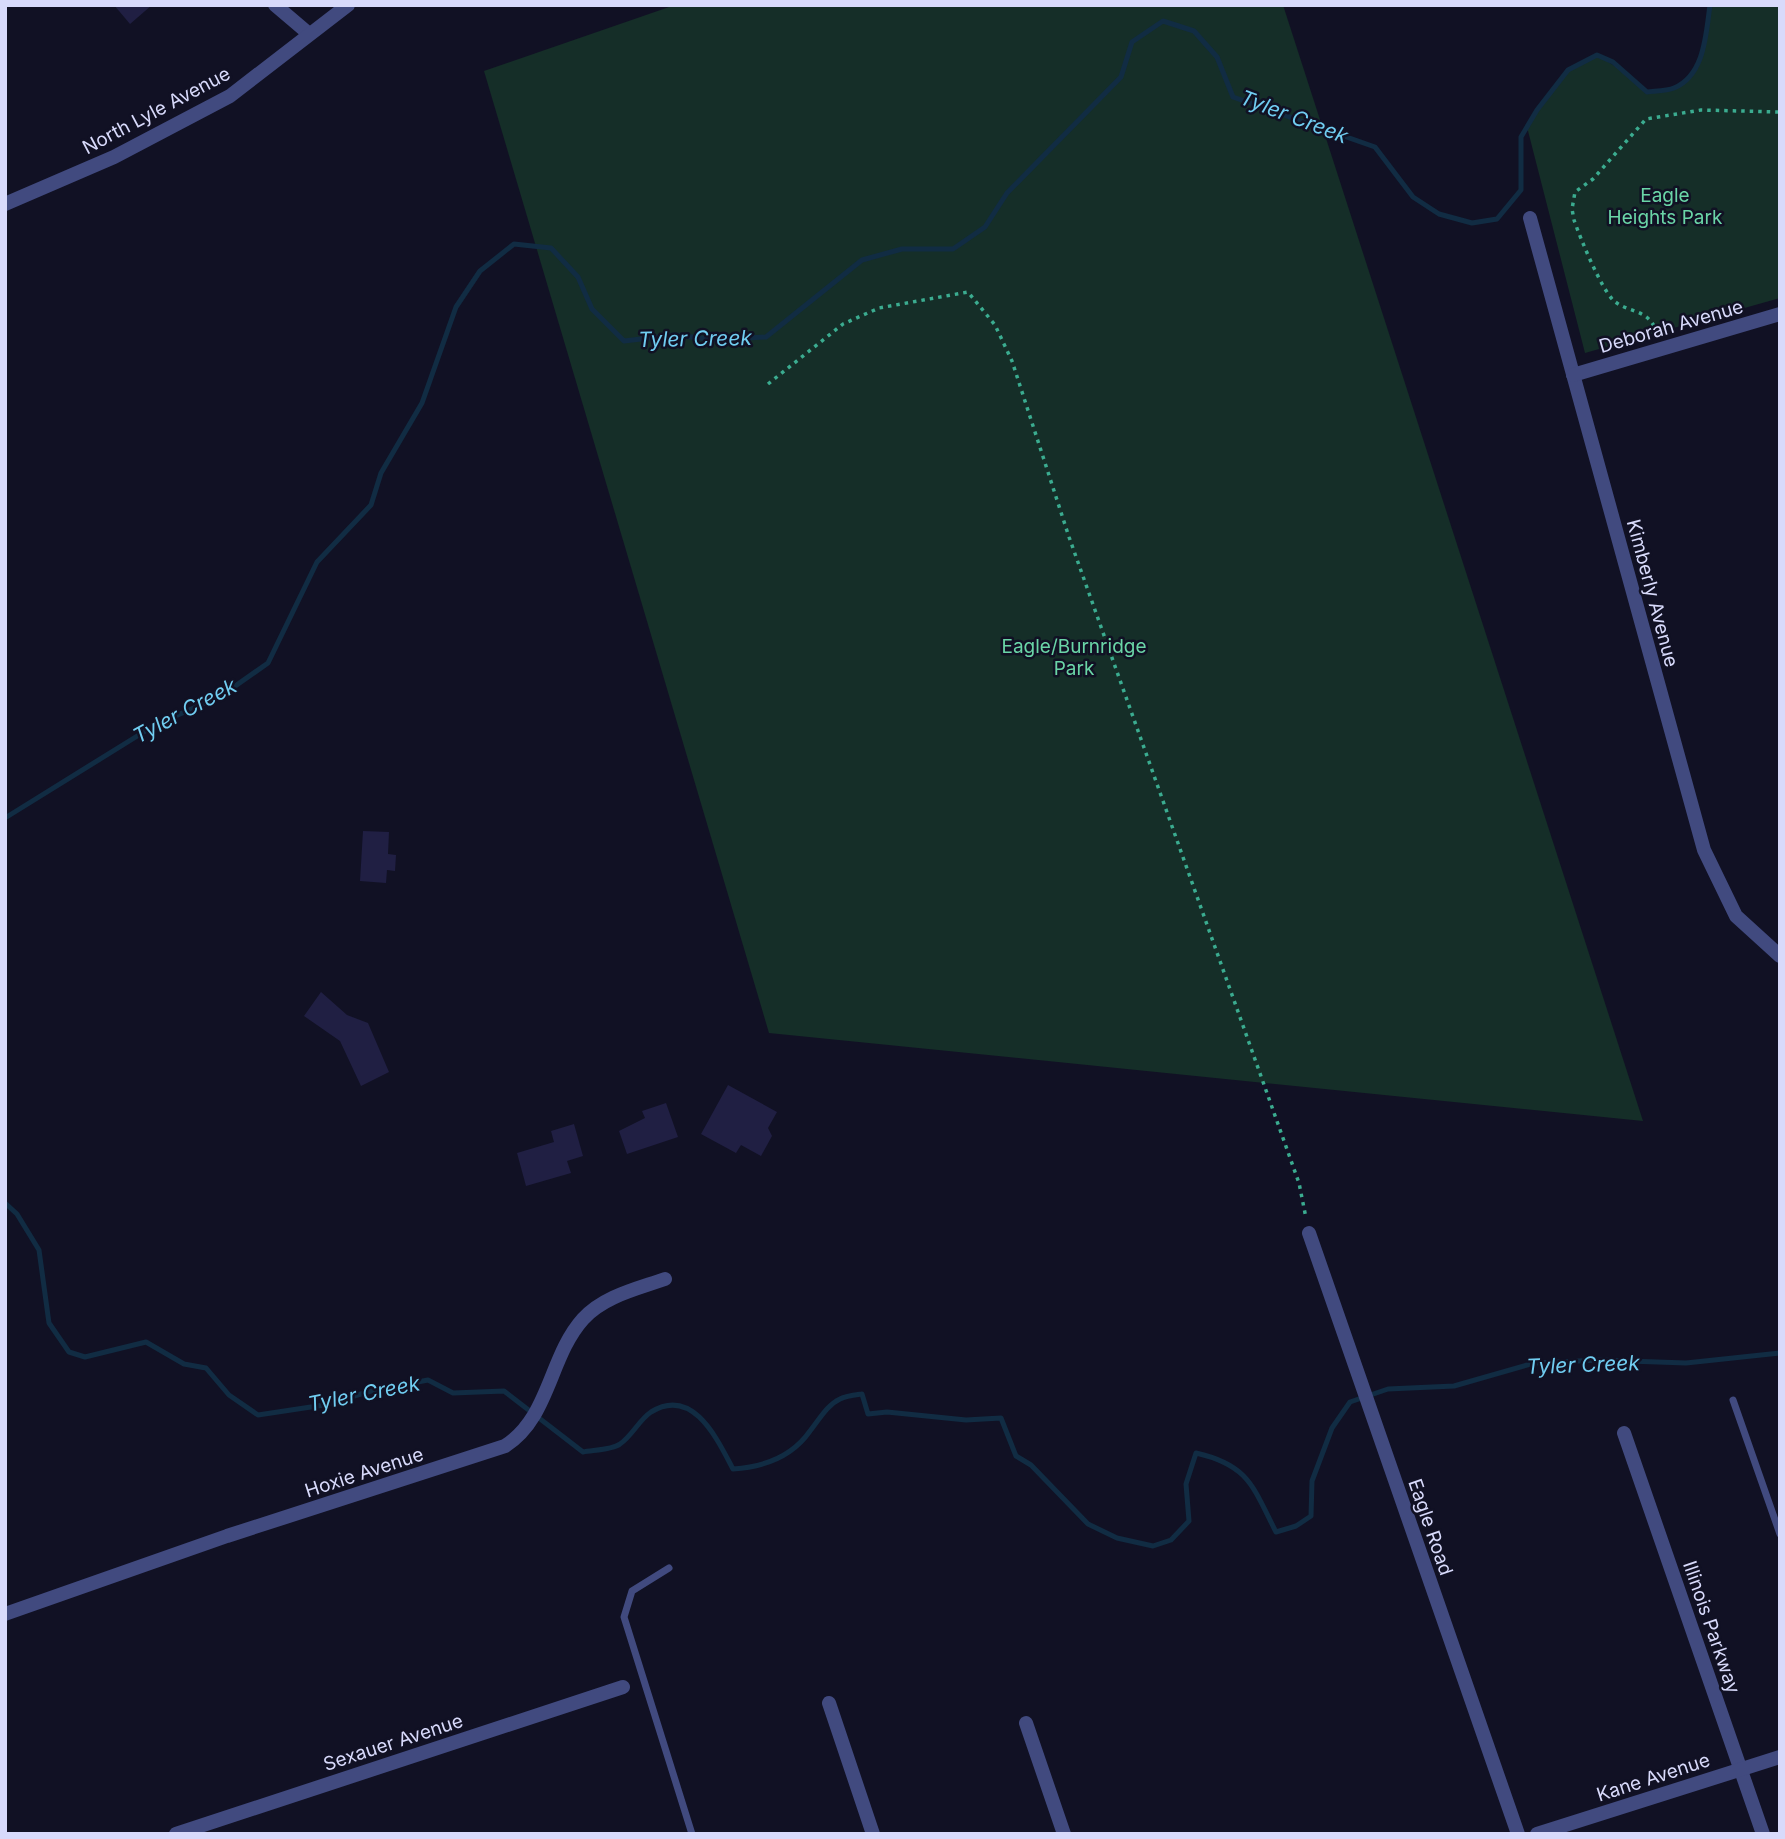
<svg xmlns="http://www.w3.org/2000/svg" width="1785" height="1839" font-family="Inter,sans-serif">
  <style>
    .green { fill: #152e28 }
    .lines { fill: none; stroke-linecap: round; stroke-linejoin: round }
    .stream { stroke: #112c43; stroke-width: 5 }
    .building { fill: #201f43 }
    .path { stroke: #3bac90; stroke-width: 3.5; stroke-dasharray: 3.5 5; stroke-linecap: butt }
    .service { stroke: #414a7f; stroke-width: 7 }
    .minor { stroke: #414a7f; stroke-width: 14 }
    .labels { text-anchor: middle; stroke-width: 5; stroke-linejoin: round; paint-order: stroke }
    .street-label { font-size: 19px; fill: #d8dafb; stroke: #111124 }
    .park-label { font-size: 19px; fill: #6ad5a7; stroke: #111124 }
    .water-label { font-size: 21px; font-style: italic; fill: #70cdf1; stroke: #111124 }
  </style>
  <rect width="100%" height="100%" fill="#111124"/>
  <g class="green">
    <polygon points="675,5 1283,5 1643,1121 769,1033 484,71"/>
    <path d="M1710,5H1780V298L1585,353L1527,127L1568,70L1597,55L1632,77L1647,92C1655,91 1667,91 1674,88C1705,75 1706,33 1710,5Z"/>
  </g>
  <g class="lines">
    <g class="stream">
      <path d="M5,818L155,725L221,696L268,663L317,562L371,505L381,473L422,403L456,307L480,271L514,244L551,248L578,277L592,309L624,341L675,335L716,340L766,337L862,260L902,249H953L985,227L1007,193L1121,77L1132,42L1163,21L1194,31L1217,57L1233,97L1375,147L1413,197L1439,214L1472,223L1497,219L1521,190V137L1537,110L1568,70L1597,55L1613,62L1647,92C1655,91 1667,91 1674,88C1705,75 1706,33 1710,5"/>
      <path d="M5,1203L17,1214L39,1250L49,1323L69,1352L85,1357L146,1342L184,1364L206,1368L229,1395L258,1415L324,1405L371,1391L428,1380L453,1393L504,1391L583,1452C593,1450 612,1450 620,1444C632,1436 639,1420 651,1412C693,1386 717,1439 733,1469C763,1467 792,1457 810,1431C819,1420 827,1405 840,1399C846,1396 855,1395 862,1394L868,1414L887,1412L966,1420L1001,1418L1016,1456L1031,1465L1088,1524L1117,1538L1153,1546L1171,1540L1189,1521L1186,1484L1196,1453C1249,1465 1253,1487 1276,1532L1296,1526L1311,1516L1312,1481L1332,1428L1350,1402L1388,1389L1454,1386L1534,1363L1600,1360L1686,1363L1780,1353"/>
    </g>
  </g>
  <g class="building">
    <polygon points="114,5 152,5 130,24"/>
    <polygon points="363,831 389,832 388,854 396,855 395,871 387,870 386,883 360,881"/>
    <polygon points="321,992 347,1015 368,1023 389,1072 361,1086 340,1041 304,1016"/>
    <polygon points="728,1085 777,1112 768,1128 772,1136 761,1156 741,1145 736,1153 701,1134"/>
    <polygon points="666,1103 678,1137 627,1154 619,1131 645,1118 642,1111"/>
    <polygon points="574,1124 583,1156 567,1161 571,1173 526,1186 517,1153 554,1142 551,1131"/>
  </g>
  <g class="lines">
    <g class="path">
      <path d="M1654,326C1645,309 1626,312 1613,300C1600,286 1581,240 1574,220L1572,209L1575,192L1593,179L1646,119L1701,110L1780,112"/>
      <polyline points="768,384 843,324 879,308 968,292 995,325 1012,361 1069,537 1299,1183 1306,1218"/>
    </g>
    <g class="service">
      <polyline points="1733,1400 1780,1534"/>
      <polyline points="669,1568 632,1591 624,1617 692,1834"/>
    </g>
    <g class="minor">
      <polyline points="275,5 308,33"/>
      <polyline points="5,204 114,157 230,96 348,5"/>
      <polyline points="1530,218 1704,850 1736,916 1780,956"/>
      <polyline points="1573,375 1780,314"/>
      <polyline points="1309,1233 1518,1834"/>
      <polyline points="1624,1433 1763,1834"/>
      <path d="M5,1614L227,1536L505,1446C550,1417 549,1357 583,1319C604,1296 637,1289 665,1279"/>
      <polyline points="829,1703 873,1834"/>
      <polyline points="1026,1723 1064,1834"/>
      <polyline points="176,1834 623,1687"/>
      <polyline points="1537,1834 1780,1757"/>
    </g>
  </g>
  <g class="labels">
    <g class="street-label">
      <text transform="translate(156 110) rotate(-28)" y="7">North Lyle Avenue</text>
      <text transform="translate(1671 326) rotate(-16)" y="7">Deborah Avenue</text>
      <text transform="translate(1653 593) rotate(75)" y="7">Kimberly Avenue</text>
      <text transform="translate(364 1472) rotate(-18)" y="7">Hoxie Avenue</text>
      <text transform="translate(1431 1527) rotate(71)" y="7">Eagle Road</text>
      <text transform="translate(1712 1627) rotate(71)" y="7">Illinois Parkway</text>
      <text transform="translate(393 1742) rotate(-18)" y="7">Sexauer Avenue</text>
      <text transform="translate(1653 1777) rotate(-18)" y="7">Kane Avenue</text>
    </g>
    <g class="park-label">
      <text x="1665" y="202">Eagle<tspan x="1665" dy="22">Heights Park</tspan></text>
      <text x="1074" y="653">Eagle/Burnridge<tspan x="1074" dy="22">Park</tspan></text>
    </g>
    <g class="water-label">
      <text transform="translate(1294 117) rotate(21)" y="7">Tyler Creek</text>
      <text transform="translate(695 339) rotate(-1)" y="7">Tyler Creek</text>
      <text transform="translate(185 711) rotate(-28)" y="7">Tyler Creek</text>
      <text transform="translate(1583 1365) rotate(-2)" y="7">Tyler Creek</text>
      <text transform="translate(364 1394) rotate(-11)" y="7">Tyler Creek</text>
    </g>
  </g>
  <rect width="1785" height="1839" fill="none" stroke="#d8dafb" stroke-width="14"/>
</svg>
